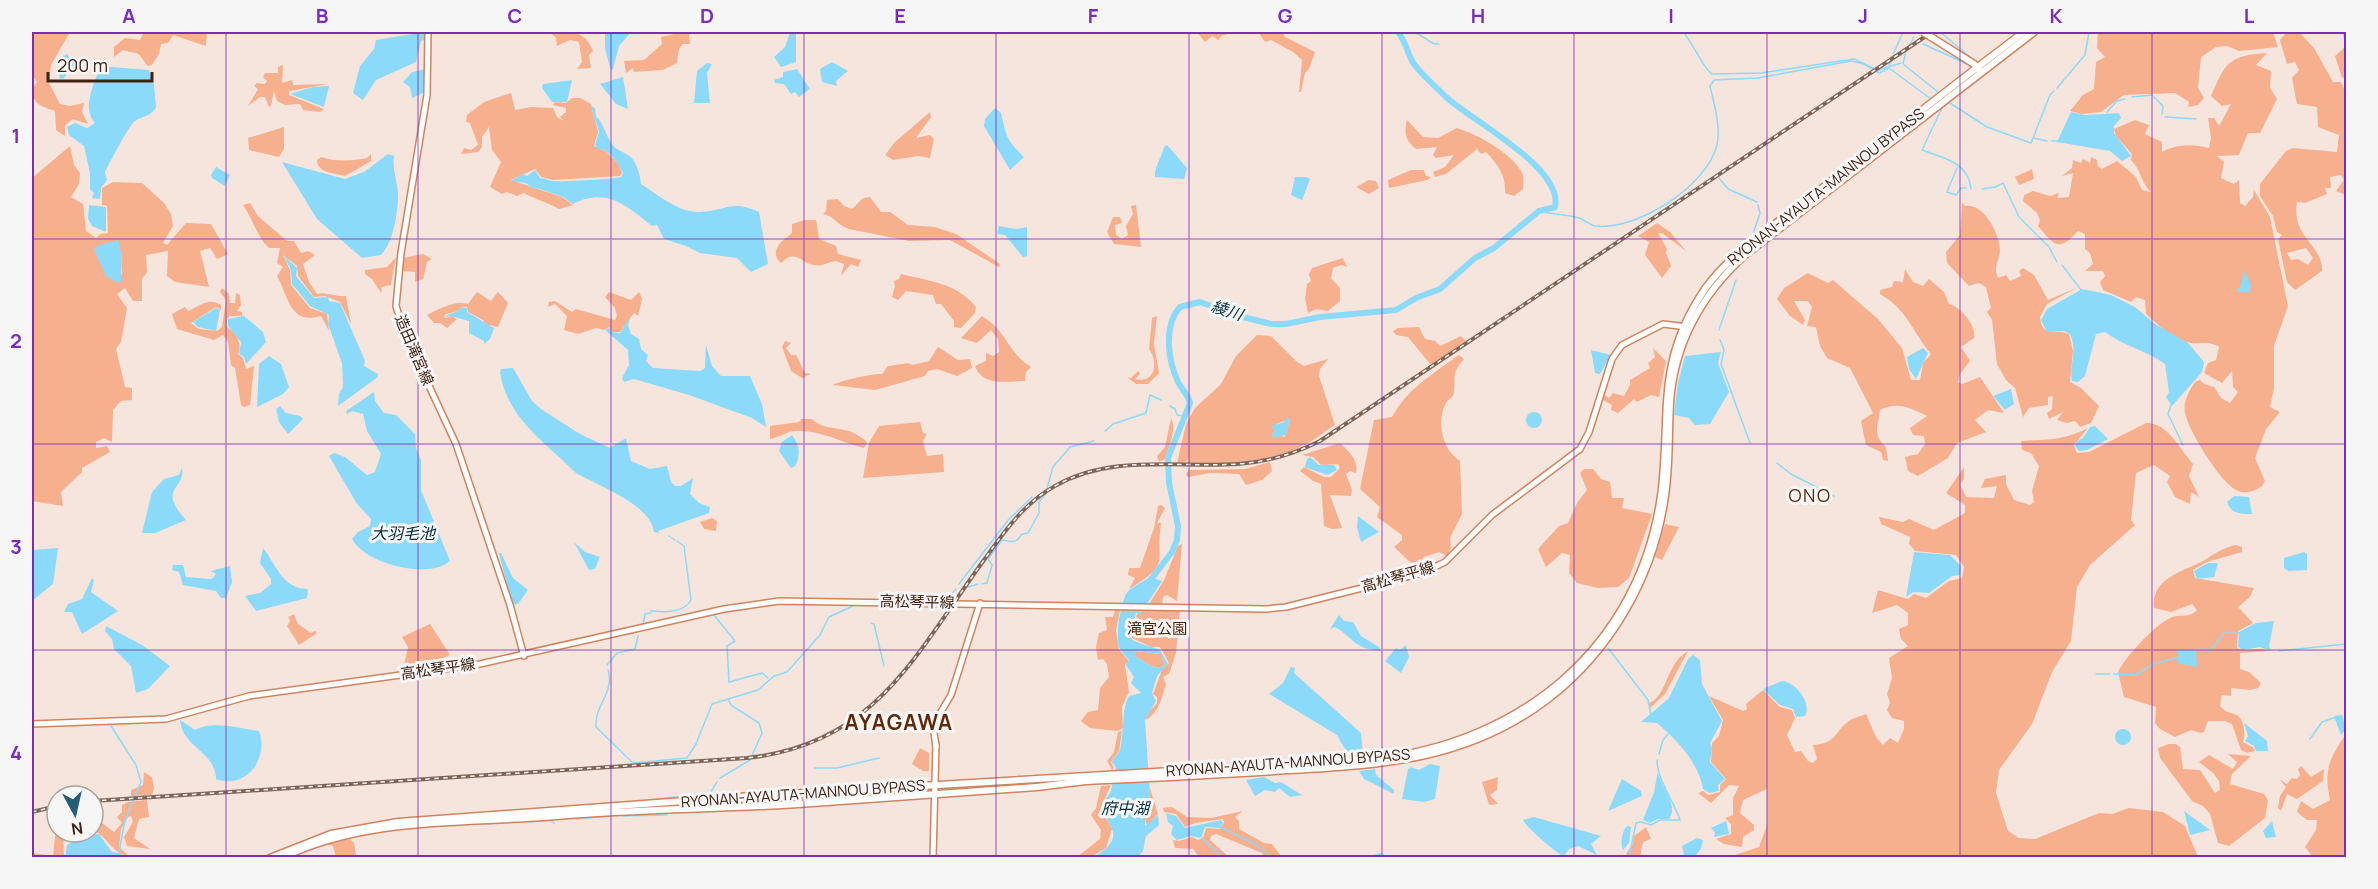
<svg xmlns="http://www.w3.org/2000/svg" width="2378" height="889" font-family="Manrope,'Noto Sans JP',sans-serif">
  <style>
    .green { fill: #f7b08e; fill-rule: evenodd }
    .water { fill: #8cdafa; fill-rule: evenodd }
    .lines { fill: none; stroke-linecap: round; stroke-linejoin: round }
    .stream { stroke: #8cdafa; stroke-width: 1.5 }
    .river { stroke: #8cdafa; stroke-width: 6 }
    .secondary-casing { stroke: #d1835d; stroke-width: 8 }
    .trunk-casing { stroke: #d1835d; stroke-width: 9 }
    .secondary { stroke: #fff; stroke-width: 5 }
    .trunk { stroke: #fff; stroke-width: 6 }
    .rail-casing { stroke: #7f6557; stroke-width: 4 }
    .rail { stroke: #f6f6f6; stroke-width: 1.5; stroke-dasharray: 4.5; stroke-linecap: butt }
    .trunk-bridge-casing { stroke: #d1835d; stroke-width: 9; stroke-linecap: butt }
    .trunk-bridge { stroke: #fff; stroke-width: 6 }
    .grid { fill: none; stroke: #7b2cbf; stroke-width: 1.5; stroke-opacity: 0.55 }
    .labels { text-anchor: middle; stroke-width: 6; stroke-linejoin: round; paint-order: stroke }
    .street-label { font-size: 15px; fill: #422212; stroke: #f6f6f6 }
    .park-label { font-size: 15px; fill: #511f01; stroke: #f6f6f6 }
    .water-label { font-size: 16px; font-style: italic; fill: #003040; stroke: #f6f6f6 }
    .quarter-label { font-size: 18px; letter-spacing: 1.5px; fill: #5f2a0c; stroke: #f6f6f6 }
    .district-label { font-size: 21px; font-weight: bold; letter-spacing: 1.5px; fill: #5f2a0c; stroke: #f6f6f6 }
    .neatline { fill: none; stroke: #7b2cbf; stroke-width: 2 }
    .grid-label { font-size: 20px; text-anchor: middle; font-weight: bold; fill: #7b2cbf }
  </style>
  <rect width="100%" height="100%" fill="#f6e5dd"/>
  <g class="green">
    <path d="M32,32H70L51,65L49,83L60,104L70,106L84,103L82,112L88,124L73,119L65,125V136L56,130L55,111C41,106 32,104 32,88L37,82L32,76Z"/>
    <path d="M144,32H207L206,46L173,35L168,43L161,44L159,54L152,65L148,66C134,48 142,56 123,50L114,57V47L125,38L140,40Z"/>
    <path d="M550,32C570,30 585,30 593,51L589,55L591,68L577,69L582,62L579,42L570,40L557,46L556,38Z"/>
    <polygon points="683,32 694,32 689,35 690,44 683,44 679,49 677,63 663,70 634,72 633,68 626,73 624,61 644,60 662,44 661,37"/>
    <polygon points="1197,32 1234,32 1221,36 1219,40 1212,36 1205,42"/>
    <polygon points="1258,32 1282,32 1285,37 1315,52 1309,69 1305,73 1301,92 1299,92 1302,60 1293,52 1271,40 1265,42"/>
    <polygon points="2098,32 2273,32 2278,47 2239,51 2227,46 2216,47 2201,57 2198,88 2204,98 2198,105 2188,107 2189,102 2175,93 2124,95 2101,112 2082,114 2070,111 2083,95 2094,89 2096,62 2105,57 2097,48"/>
    <path d="M2287,32H2299L2314,48L2333,82H2341L2346,93V195L2336,191L2344,180L2341,175L2330,177L2331,188H2325L2327,194L2305,203L2297,202C2291,238 2323,244 2322,271L2295,290L2287,282L2278,239L2282,235L2277,232L2273,216L2260,196V184L2286,151L2293,148L2337,152L2339,135L2318,127L2317,107L2297,104L2292,78L2299,70L2295,62L2287,64L2280,40ZM2306,248L2313,258L2308,265L2298,259L2291,260L2287,253Z"/>
    <polygon points="2346,32 2346,77 2342,78 2335,56 2345,47 2343,33"/>
    <path d="M2267,53L2256,65L2271,71L2270,88L2277,99L2260,133H2248L2239,155L2217,156L2224,162L2221,178L2234,184L2239,180L2240,203L2245,206L2253,197L2254,190L2270,217L2288,306L2274,346V388L2270,407L2280,412L2266,429L2255,458L2265,481L2262,486C2254,491 2245,495 2236,490C2220,482 2188,430 2185,413C2183,401 2189,391 2195,382L2200,380L2204,384L2214,387L2221,398L2230,403L2238,392L2233,387L2232,371L2222,383L2204,373L2208,363L2216,360L2219,347C2209,341 2202,344 2191,343C2175,340 2158,325 2146,314L2145,300L2136,297L2131,302L2103,290L2100,282L2105,276L2103,271H2085L2093,264L2090,253L2085,249V234L2078,231C2057,254 2054,244 2038,226L2040,220L2037,213L2023,201L2024,195L2033,191L2050,196L2059,193L2057,198L2069,197L2073,173L2062,176L2072,168L2073,160L2081,163L2083,159L2090,163L2091,157L2097,160L2098,166L2102,169L2117,161L2136,177L2142,190L2151,192C2141,183 2141,170 2131,160L2132,154L2116,136L2114,129L2135,120L2149,125L2145,134L2162,142V152C2178,144 2191,144 2209,148L2211,138L2208,118H2214L2219,126L2231,104L2222,106L2211,96C2226,61 2229,56 2267,53Z"/>
    <polygon points="283,65 282,83 292,80 293,85 329,84 289,91 289,95 324,109 320,112 303,110 300,104 285,105 277,101 274,91 271,106 269,107 265,97 260,97 248,106 258,89 254,86 257,83 265,84 267,81 263,77 265,73 278,73 278,67"/>
    <path d="M511,93L515,110L531,107L553,108L557,117L564,121L560,117L566,112V108L553,105L555,102L566,103L572,98H580L591,104L598,132L594,146L607,152L619,164L622,173L620,176L553,180L541,177L535,169L511,180L562,197L573,205L559,209C547,202 536,200 524,193L517,196L507,192L502,194L490,187L501,162L492,150L489,127L482,137V147L478,152L461,154L464,148L471,150L478,145L470,123L466,122L467,115L484,102Z"/>
    <polygon points="930,112 931,117 916,138 930,135 934,139 930,158 918,156 893,160 885,155 895,142"/>
    <path d="M1407,120L1423,137L1438,138L1457,128C1475,133 1516,155 1523,175C1524,179 1523,185 1523,189L1514,196L1505,193C1506,175 1498,165 1486,152L1481,154L1477,149L1446,174L1435,177L1433,172L1445,167L1454,155L1436,158L1433,155L1437,147L1416,149C1405,140 1404,133 1407,120Z"/>
    <polygon points="284,127 284,149 279,157 249,150 248,138"/>
    <path d="M70,146L74,165L80,173L79,184L71,197L83,204L86,231L96,238L100,234L108,233L107,206L102,205V188L113,182L142,183L164,203L171,214L173,226L163,243L167,245L186,223L211,224L228,254L217,259L210,248L200,251L209,287L175,282L167,276L168,251L146,255L147,272L142,279V301H133L125,288L117,294L127,308L121,342L116,349L125,387L132,388V400L121,401L113,410L112,442L104,438L96,442V448L107,446L110,452L82,468V472L61,492L63,506L32,501V178ZM119,247L122,257V274L115,281L105,272L97,255Z"/>
    <path d="M371,154V161L345,176C334,173 317,173 317,160L321,157C335,162 353,161 367,158Z"/>
    <polygon points="2032,169 2034,179 2019,185 2015,177"/>
    <polygon points="1411,170 1424,170 1426,176 1431,177 1427,180 1389,188 1388,180"/>
    <polygon points="1369,180 1376,181 1379,188 1369,194 1356,187"/>
    <path d="M870,197L881,212H890L908,225L935,227L956,234L1000,264L999,267L950,240L909,241L849,229C838,226 834,216 823,214L826,211L827,200L838,199L844,206L852,209L863,198Z"/>
    <path d="M1962,202L1965,206C1983,202 2000,234 2000,250C1999,262 1993,266 1998,278L2006,275L2010,281L2021,276L2019,271L2023,268L2034,275L2048,300L2078,287L2047,304L2040,317C2042,339 2055,328 2069,334L2073,351L2070,382L2081,388L2099,406L2091,423L2080,427L2075,421L2067,423L2057,420L2063,412L2049,419L2047,413L2052,409L2053,396L2048,397V405L2029,408L2023,417L2015,388L2006,380L1997,364L1992,320L1987,312L1991,308L1986,287L1979,283L1969,286L1947,263L1946,252L1960,235Z"/>
    <path d="M250,203L258,216L287,241H294L301,253L308,251L315,255L303,264L309,282L317,294C328,292 334,297 346,296L351,324L340,302L325,296L314,297L298,276L297,266L283,255L290,270L291,285L310,308L327,314L329,331L321,316C289,325 289,297 277,276L283,267L277,263L280,248H269C257,237 253,219 243,205Z"/>
    <polygon points="1136,205 1141,247 1114,244 1107,232 1113,217 1120,217 1122,223 1115,225 1116,235 1122,239 1128,235 1126,226 1133,214 1131,206"/>
    <path d="M805,220H816L819,239L836,246L838,254L861,260L858,267L851,264L841,276L844,264L836,261C827,262 823,267 813,265C799,261 795,249 781,263C768,251 782,241 792,233V224Z"/>
    <polygon points="1657,223 1670,232 1686,251 1662,233 1658,233 1667,249 1666,253 1671,266 1662,278 1645,255 1649,242 1638,236"/>
    <polygon points="423,254 432,259 427,262 423,279 415,282 415,272 402,271 403,258"/>
    <polygon points="396,257 391,285 382,287 381,293 372,279 365,274 365,270 387,267"/>
    <polygon points="1343,258 1347,267 1341,265 1333,268 1331,278 1340,288 1340,301 1328,311 1316,309 1308,313 1305,299 1307,284 1311,281 1309,274 1312,268"/>
    <path d="M1905,269L1913,282L1923,286L1929,279L1944,292L1949,304C1960,307 1977,325 1974,338L1961,347L1970,361L1960,374L1958,382L1962,384L1980,377L2004,413L1988,410L1975,420L1986,432L1957,443L1948,458L1918,476L1908,471L1905,457L1918,454L1925,444L1924,436L1913,435L1910,428L1927,416C1910,408 1898,401 1880,410C1878,426 1872,435 1886,447L1888,461L1883,460L1881,452L1866,445L1861,421L1873,413L1850,368L1827,358L1820,346L1816,327L1807,326L1812,307L1808,301H1794L1805,320L1803,325L1790,316L1777,299L1784,288L1808,273L1828,283L1833,280L1878,319L1902,348L1911,380H1920L1923,363L1931,354C1912,331 1907,309 1880,294V290L1892,287L1894,281L1903,282Z"/>
    <path d="M901,274C929,281 957,283 976,307L975,313L961,328L954,327V321L941,304H936L933,295L906,291L898,300L892,297L895,286L894,281L899,279Z"/>
    <path d="M222,288L229,294L230,303H235L236,293L240,295L241,305L237,311L242,312V316H230L227,319V327C236,332 243,344 238,354L243,358L246,369L254,366L250,405L244,407L241,405L235,368L231,365L228,342L223,335L214,340L177,329L172,314L185,307L188,311C200,306 208,297 221,305V310L216,307L191,323L199,329L217,331L222,327L226,300L220,292Z"/>
    <path d="M477,292L491,301L498,292L508,303L498,327L485,324L483,320L468,312L467,307H461L460,310L444,315L445,318L451,316L457,319L447,328L440,323H434L427,315C439,309 454,300 468,304Z"/>
    <polygon points="609,292 631,300 639,292 642,299 638,316 634,313 620,332 612,332 609,327 604,330 596,328 578,334 564,330 567,316 555,304 548,307 549,302 555,301 572,312 576,309 615,320 617,316 615,308 605,297"/>
    <path d="M982,316C1007,331 1008,353 1031,367L1026,372L1025,381C1007,381 983,387 975,366L986,361V353L993,356L999,352L998,339L991,330L977,343L961,338Z"/>
    <path d="M1157,316L1154,343L1159,373L1148,384H1136L1127,377L1131,378L1138,371L1140,374L1135,379C1155,384 1159,363 1149,349L1152,318Z"/>
    <polygon points="1419,327 1425,339 1435,341 1440,346 1461,336 1466,341 1431,365 1408,337 1396,335 1393,331 1398,328"/>
    <path d="M1257,335L1271,336L1297,362L1304,366L1328,359L1320,369L1319,376L1335,425C1326,430 1318,438 1308,443C1271,464 1228,463 1187,463L1190,457L1185,463H1177L1186,424L1195,408L1221,384L1236,356ZM1290,419L1285,437L1272,434L1275,431L1276,424Z"/>
    <polygon points="785,341 791,343 786,348 791,355 796,355 805,373 811,374 802,378 791,371 782,347"/>
    <path d="M938,347L958,360L970,359L972,368L957,376L937,369L928,371L925,376L875,390L833,385C838,381 874,373 882,374L888,366L908,363L912,365L929,361Z"/>
    <polygon points="1653,348 1666,361 1659,397 1651,395 1637,402 1634,399 1618,413 1611,410 1612,405 1603,400 1605,395 1609,398 1613,393 1624,396 1630,385 1630,380 1650,368 1648,363 1655,357"/>
    <path d="M1459,355L1464,359C1451,374 1456,375 1454,393C1453,398 1448,399 1446,403C1436,422 1442,450 1460,461L1462,514L1450,538L1451,548L1447,556L1439,552L1424,557L1419,563H1411L1394,547L1402,540V535L1377,517L1380,507L1360,489L1374,420L1392,417C1407,389 1434,373 1459,355Z"/>
    <path d="M1171,418C1177,430 1169,446 1165,459L1159,462L1157,456L1165,447Z"/>
    <path d="M801,419H812C827,434 846,422 867,442L864,448C840,442 821,430 796,431C787,431 779,438 770,439V426L799,422Z"/>
    <polygon points="920,422 923,433 927,434 923,441 927,456 943,454 944,472 863,478 869,443 879,426"/>
    <path d="M2146,423C2167,422 2180,449 2193,464L2189,476L2199,497L2191,492L2190,504L2175,497L2167,482L2170,476L2154,465L2136,473L2131,520L2135,525L2090,565L2077,587L2071,641L2052,672L2032,724L1999,770L1996,793L2008,831L2019,838L2035,839L2099,813L2112,814L2129,808L2163,812L2185,826L2198,857H1729L1759,847L1767,825V789L1743,800L1740,813L1754,825V830L1743,837L1742,847L1724,844L1716,839L1731,834V824L1725,818L1733,815V798L1739,786L1729,785L1711,803L1698,793L1703,791L1708,795L1720,792V785L1726,779L1711,762L1712,743L1719,736L1723,720L1709,696L1743,711L1747,709L1746,704L1763,690L1780,707L1792,710L1795,718L1787,735L1795,752L1801,751L1808,761L1813,763L1817,759L1813,745C1840,743 1834,729 1852,719C1856,717 1862,716 1866,714L1876,737L1883,745L1890,738L1898,743L1904,729V721L1892,718L1887,710L1890,703L1887,694L1892,678L1889,658L1908,646L1901,639L1899,629L1908,625V613L1897,605L1872,613L1878,590L1908,599L1914,594L1926,598L1949,581L1962,578L1964,567L1956,555L1915,551L1909,544L1910,537L1881,524L1879,517L1903,522L1909,519L1934,530L1965,513V505L1946,493L1964,467V479L1960,484L1966,497L1994,498L1997,486L1981,488L1985,479L2006,475V484L2014,500L2030,505L2034,502L2032,491L2039,466L2031,453L2022,450L2021,441C2049,439 2062,441 2088,428L2074,445L2077,453L2089,452Z"/>
    <path d="M1340,443C1349,452 1359,460 1356,473L1350,471L1346,474L1352,490L1351,496L1330,495L1342,528L1332,529L1324,526L1321,484L1313,481L1300,471L1304,467L1324,477H1331L1340,468L1338,464L1321,465L1313,457L1302,455Z"/>
    <polygon points="1270,462 1272,471 1262,480 1246,485 1239,474 1210,473 1188,477 1186,474 1189,470 1245,469"/>
    <polygon points="1584,469 1593,469 1601,479 1610,482 1612,498 1624,498 1622,508 1652,514 1629,578 1618,587 1598,588 1577,583 1569,573 1570,555 1562,553 1546,567 1538,549 1559,526 1568,523 1577,503 1587,490 1580,473"/>
    <path d="M1161,505L1165,508L1157,523H1161C1155,566 1172,562 1129,589L1135,578L1128,575L1129,568H1140L1154,528L1158,506Z"/>
    <polygon points="712,518 717,521 716,531 704,529 700,522"/>
    <polygon points="1665,524 1679,527 1662,560 1655,557"/>
    <polygon points="1182,544 1177,601 1167,595 1163,597 1162,604 1149,604 1164,580 1178,546"/>
    <path d="M2236,545L2242,547V552L2207,562L2193,570L2195,578L2254,588L2250,597L2238,607L2253,623L2238,631L2237,648C2247,653 2258,646 2269,651L2240,653V669L2249,672L2261,683L2258,688L2250,690L2231,688V696L2222,695L2220,706C2226,713 2230,712 2237,715C2244,719 2246,735 2243,742L2254,748L2255,751L2247,753L2241,750L2232,724L2225,721H2208L2204,732L2200,733L2191,730L2175,737L2160,729L2155,723L2156,707L2124,697L2118,672C2126,656 2154,626 2170,618C2180,613 2189,619 2197,610L2192,604L2171,612L2154,608C2151,579 2181,572 2201,562C2212,556 2223,547 2236,545Z"/>
    <polygon points="1115,610 1120,610 1116,631 1119,649 1129,661 1125,665 1129,692 1122,707 1123,728 1118,731 1090,728 1081,721 1088,712 1098,710 1100,688 1109,677 1107,664 1103,659 1098,660 1096,647 1099,633 1107,630 1105,617 1113,617"/>
    <path d="M1144,610L1180,611L1176,653L1169,674L1163,677L1166,684C1162,698 1159,712 1146,720L1147,714L1157,703V697L1153,694L1162,670L1169,663L1160,647H1151L1132,638L1137,614Z"/>
    <polygon points="294,614 298,624 311,633 315,631 317,633 299,645 287,626 290,621 288,617"/>
    <polygon points="430,624 450,655 421,667 430,666 431,669 406,668 419,667 404,665 408,647 402,637"/>
    <path d="M1136,651L1161,654L1165,665L1160,668C1148,667 1144,660 1134,656Z"/>
    <path d="M1688,651L1665,694L1649,709V703C1668,696 1665,664 1688,651Z"/>
    <polygon points="1122,731 1119,751 1111,762 1114,768 1112,770 1107,761 1114,752 1118,732"/>
    <path d="M2343,738H2346V857H2313L2305,847L2316,830L2317,820H2307L2297,812L2301,801L2313,809L2330,800C2324,772 2328,762 2343,738Z"/>
    <polygon points="2169,744 2176,744 2180,747 2183,769 2200,770 2215,793 2220,790 2219,781 2213,773 2199,762 2209,755 2233,769 2237,762 2228,754 2251,756 2232,774 2230,784 2264,794 2268,800 2265,818 2229,846 2218,843 2210,814 2203,806 2192,801 2160,758 2158,748"/>
    <polygon points="920,748 929,753 929,771 923,771 912,764"/>
    <polygon points="2301,766 2311,777 2324,769 2323,781 2297,799 2287,794 2281,811 2278,808 2280,796 2286,787 2279,779 2287,784 2292,778 2297,779 2300,775 2298,769"/>
    <polygon points="144,772 152,777 154,788 152,795 131,796 131,790 143,785"/>
    <polygon points="1498,777 1497,790 1490,795 1498,804 1489,805 1482,782"/>
    <polygon points="1050,781 1059,783 943,789 943,786"/>
    <polygon points="1111,785 1101,808 1112,829 1106,848 1091,857 1077,857 1100,839 1101,830 1091,815 1096,808 1101,786"/>
    <polygon points="1149,785 1158,814 1147,825 1144,817 1150,796"/>
    <polygon points="876,792 873,795 694,808 607,809 724,799"/>
    <path d="M147,800L149,817L139,819L134,838L150,849L127,846L124,837L133,822L131,816L128,817L121,829L119,847L130,857C110,852 109,838 93,830V816L114,832L122,823L117,817L122,812V805L128,802Z"/>
    <polygon points="1172,807 1187,817 1211,818 1243,811 1235,817 1239,821 1239,829 1264,843 1272,844 1281,856 1286,857 1265,857 1262,853 1216,834 1211,836 1210,840 1229,857 1199,857 1193,849 1175,848 1173,840 1179,841 1192,837 1198,840 1203,838 1206,828 1220,829 1224,822 1223,819 1195,823 1185,827 1176,814 1164,812 1163,808"/>
    <polygon points="55,820 57,832 63,832 64,855 62,857 32,857 32,853 53,856 56,828 51,823"/>
    <polygon points="1646,827 1651,839 1643,842 1640,857 1628,857 1626,854 1633,844 1634,836"/>
    <polygon points="350,839 354,843 356,855 336,857 333,846 327,844"/>
  </g>
  <g class="water">
    <polygon points="605,32 631,32 619,46 613,69 611,70 605,49"/>
    <polygon points="790,32 796,32 796,62 781,67 774,57 785,47"/>
    <polygon points="412,34 424,34 424,40 421,41 416,62 376,80 363,100 353,93 360,66 374,49 376,40"/>
    <path d="M67,54L74,64L64,78L60,79C57,70 65,65 63,56Z"/>
    <polygon points="832,62 848,71 836,81 837,86 822,82 820,69"/>
    <polygon points="707,63 712,64 707,73 710,103 694,103 697,71"/>
    <path d="M100,66L149,70L154,84L156,107C150,118 142,115 134,122C127,129 110,162 105,172L107,180L101,188L100,199L92,198L94,193L90,189V173L84,146L69,135L67,127L75,123L87,128L95,123C81,107 95,83 100,66Z"/>
    <polygon points="426,69 423,93 412,98 410,87 403,82 412,72"/>
    <polygon points="797,69 810,89 799,97 795,92 791,94 784,84 775,83 774,80 783,77 783,72"/>
    <polygon points="623,77 628,109 616,104 600,84"/>
    <polygon points="572,80 567,102 552,102 542,88 543,84"/>
    <polygon points="329,86 324,107 290,94 313,87"/>
    <path d="M591,106L595,108L596,116C604,124 605,134 612,144C616,150 622,151 628,155C637,161 640,174 641,184C658,195 679,213 700,212C726,211 731,199 759,212L768,264L751,272L737,258L700,253L686,246L664,239L657,225L652,226C626,205 606,187 573,204L563,197L537,188L533,189L526,183L511,181L523,174L527,176L535,170L540,178C544,178 550,181 554,181C561,182 615,179 621,177L623,173C618,162 609,149 598,149L595,145L599,132Z"/>
    <path d="M995,108L1001,113C1007,137 1005,138 1024,157L1010,170L984,126L985,119Z"/>
    <polygon points="2071,112 2085,115 2119,113 2121,118 2114,126 2114,133 2131,156 2122,161 2110,151 2057,142"/>
    <path d="M1167,145L1187,168L1184,179L1155,177C1154,167 1162,157 1164,147Z"/>
    <path d="M388,154L394,156C392,172 399,185 398,200C397,216 393,243 381,255L362,258L317,219L282,162L345,179L364,172Z"/>
    <polygon points="216,167 230,175 225,186 212,178 211,175"/>
    <polygon points="1295,177 1306,177 1310,179 1302,200 1291,195"/>
    <polygon points="89,205 106,207 106,232 92,226 88,219"/>
    <polygon points="999,226 1016,229 1027,227 1027,256 1023,257 1005,235 997,234"/>
    <polygon points="118,240 122,257 121,282 118,283 106,276 94,250 97,246"/>
    <polygon points="284,256 297,268 296,276 314,298 328,297 329,301 340,303 365,361 364,366 378,374 378,377 338,406 339,394 343,387 342,363 328,324 329,315 310,306 292,284 291,270"/>
    <polygon points="2244,270 2251,285 2249,293 2236,291 2241,285"/>
    <path d="M2082,289L2111,295L2135,307L2155,324L2188,343L2204,362L2202,372L2172,406L2166,397L2169,392L2165,364C2146,350 2123,346 2105,332L2096,334L2085,376L2078,382L2072,381C2069,364 2078,351 2070,334L2064,331L2047,332L2041,320L2047,309Z"/>
    <polygon points="461,307 467,308 467,312 494,328 490,339 484,344 484,341 469,333 469,321 450,316 443,317 460,310"/>
    <polygon points="216,308 220,310 216,331 198,327 193,322"/>
    <polygon points="244,316 263,332 266,342 246,364 244,357 239,354 241,342 228,326 228,319"/>
    <polygon points="630,317 628,325 631,334 639,339 641,349 648,355 646,361 653,368 700,371 705,368 706,345 712,366 721,376 750,376 762,404 766,427 752,418 689,395 634,379 624,382 622,378 629,365 628,350 605,330 609,328 612,332 620,333"/>
    <polygon points="1923,348 1928,353 1916,379 1909,369 1907,357"/>
    <polygon points="1591,350 1611,355 1600,374 1595,373"/>
    <polygon points="1721,352 1718,363 1729,392 1710,424 1695,425 1689,418 1674,415 1678,383 1685,356"/>
    <polygon points="269,356 281,364 289,387 283,394 257,407 259,364"/>
    <path d="M513,368L532,401L541,409L580,434L610,448L626,438L631,461L650,469L667,466L671,482L675,486H681L693,478L690,494L699,503L710,507L709,513L658,531L659,533L654,532C651,504 596,485 576,473C570,468 565,462 559,457C533,434 505,409 500,372L501,369Z"/>
    <polygon points="2011,389 2014,404 2005,410 1993,396"/>
    <path d="M374,392L375,401L384,413L396,415L415,434L416,448L421,460V490L450,561C429,580 365,564 352,539L358,532L370,526L371,519L357,504L329,456L334,453L345,457L367,475L375,472L381,454L367,431L363,414L352,411L347,414L346,411Z"/>
    <polygon points="280,406 286,413 300,416 303,419 288,434 279,422 276,409"/>
    <circle cx="1534" cy="420" r="8"/>
    <polygon points="1287,417 1290,419 1286,435 1273,438 1272,434 1275,431 1271,426 1284,422"/>
    <polygon points="2095,426 2108,439 2087,450 2079,451 2075,446 2077,441 2083,438 2090,427"/>
    <path d="M792,435C800,446 801,454 795,466L791,468L779,451L782,442Z"/>
    <polygon points="1310,457 1319,465 1334,465 1337,470 1327,475 1305,467 1307,459"/>
    <path d="M182,467C186,491 156,487 186,520L155,533H142L152,492L164,479L179,475Z"/>
    <path d="M2234,496L2249,497L2252,514C2241,514 2231,514 2227,502Z"/>
    <polygon points="1358,516 1379,532 1361,542 1357,527"/>
    <polygon points="574,542 585,552 600,557 595,569 589,570"/>
    <polygon points="58,548 53,584 32,601 32,550"/>
    <path d="M263,548C276,564 282,589 308,589L307,598L256,611L245,596L260,593L271,584V579L260,563Z"/>
    <polygon points="1914,552 1950,555 1961,566 1960,575 1952,576 1929,593 1913,592 1906,597"/>
    <polygon points="2304,552 2307,554 2307,570 2288,571 2284,568 2284,558"/>
    <polygon points="499,553 501,553 513,578 528,590 518,604 512,605"/>
    <polygon points="2208,563 2218,563 2214,577 2197,579 2194,571"/>
    <polygon points="173,565 183,565 186,577 212,579 216,574 211,571 230,566 232,582 226,598 221,598 216,591 183,585 179,572 172,570"/>
    <path d="M1150,577L1162,581L1141,613H1136L1131,638L1134,641L1160,650L1168,664L1157,676L1152,693L1156,701L1145,720L1150,795L1148,806L1145,808V826L1158,815L1159,825L1146,836L1143,851L1138,857L1093,858C1131,834 1104,828 1103,804L1111,791L1116,768L1112,762C1114,757 1118,755 1120,750C1124,735 1122,705 1129,696L1141,693L1131,683L1134,677L1126,665L1129,660C1126,656 1122,653 1120,649C1114,640 1121,597 1129,590C1135,585 1144,581 1150,577ZM1136,651L1161,654L1165,665L1160,668C1147,667 1145,660 1134,656Z"/>
    <polygon points="92,578 94,580 91,592 118,611 82,634 72,612 64,612 68,604 82,599"/>
    <path d="M1339,615L1344,621L1353,622L1361,636L1379,647L1381,651C1350,647 1357,640 1335,627L1330,629Z"/>
    <polygon points="2274,621 2269,646 2271,651 2260,647 2242,650 2238,646 2239,632 2256,623"/>
    <polygon points="106,626 142,645 170,666 148,689 136,693 131,666 114,649 112,639 105,631"/>
    <polygon points="1406,645 1409,657 1401,673 1385,661 1396,648 1400,650"/>
    <polygon points="2196,649 2197,667 2178,663 2178,650"/>
    <path d="M1693,655L1700,660L1702,684L1722,721L1710,743L1712,748L1710,762L1725,779L1718,785L1719,791L1710,793L1703,789C1699,763 1676,739 1657,723L1641,722L1669,698L1688,659Z"/>
    <polygon points="1291,667 1295,668 1294,673 1361,733 1363,755 1352,756 1343,746 1337,735 1269,694 1283,683"/>
    <path d="M1782,681C1796,682 1812,703 1805,716L1796,717L1793,709L1780,705L1763,689Z"/>
    <polygon points="2342,715 2346,729 2341,735 2334,716"/>
    <path d="M180,720L195,730C214,720 240,729 259,731C269,758 247,790 216,779C216,752 182,747 180,720Z"/>
    <polygon points="2244,723 2267,741 2268,751 2256,751 2254,746 2245,741 2248,736"/>
    <circle cx="2123" cy="737" r="8"/>
    <polygon points="1430,764 1440,766 1435,799 1424,802 1402,799 1408,769 1411,767 1419,770"/>
    <polygon points="1375,769 1376,775 1394,790 1394,794 1364,779 1359,771"/>
    <path d="M1658,771C1659,786 1680,805 1669,819H1658L1650,823L1643,820L1654,792Z"/>
    <polygon points="1264,777 1275,783 1281,782 1302,795 1290,797 1279,788 1275,792 1265,790 1255,796 1246,780"/>
    <polygon points="1622,779 1641,791 1642,796 1608,811"/>
    <polygon points="2184,811 2210,830 2190,835"/>
    <polygon points="1166,813 1176,816 1185,828 1221,820 1223,823 1220,828 1205,827 1201,838 1191,836 1177,840 1171,834 1173,826 1168,822"/>
    <path d="M1534,817L1601,836L1591,844L1597,855L1578,846L1569,849L1564,856C1557,854 1526,827 1523,820Z"/>
    <polygon points="1726,821 1729,834 1714,837 1715,832 1711,828"/>
    <polygon points="2272,821 2276,837 2266,838 2263,831"/>
    <path d="M1628,826L1631,827L1629,843L1623,850C1620,845 1622,828 1628,826Z"/>
    <polygon points="83,832 99,834 112,852 120,853 125,857 65,857 67,845 78,839"/>
    <polygon points="1697,838 1703,840 1701,849 1694,857 1684,855 1682,846"/>
  </g>
  <g class="lines">
    <g class="stream">
      <polyline points="1415,32 1434,44 1439,44"/>
      <path d="M1683,32C1692,41 1704,70 1712,74L1761,73L1854,59L1873,68"/>
      <polyline points="1940,32 1974,60"/>
      <polyline points="1910,44 1914,37"/>
      <polyline points="1923,44 1967,64"/>
      <polyline points="1906,51 1903,64 1938,92"/>
      <polyline points="1893,55 1903,32"/>
      <polyline points="1889,65 1893,59"/>
      <polyline points="1878,70 1901,63"/>
      <polyline points="2057,88 2085,55 2089,32"/>
      <polyline points="2132,97 2152,95"/>
      <polyline points="2154,97 2163,106 2162,114"/>
      <polyline points="1950,103 1987,127 2031,143 2050,95 2054,91"/>
      <path d="M1942,108L1922,150C1943,158 1969,162 1971,189"/>
      <polyline points="2107,112 2117,101 2125,99"/>
      <polyline points="2165,117 2196,119"/>
      <polyline points="2034,138 2047,141"/>
      <polyline points="2052,141 2058,141"/>
      <polyline points="1957,168 1947,192 1956,195 1961,188 1966,188"/>
      <polyline points="1719,178 1728,189 1757,202"/>
      <polyline points="1982,189 1995,187 2003,183 2019,217 2049,247 2057,262"/>
      <path d="M1539,211C1553,215 1566,214 1579,218C1585,220 1590,225 1595,226C1637,231 1707,186 1717,145C1721,126 1714,104 1710,86L1714,80L1758,78L1851,61L1864,64L1879,73L1889,68L1931,99"/>
      <polyline points="1752,237 1760,213 1758,205"/>
      <polyline points="2062,265 2082,291"/>
      <polyline points="1719,330 1736,280"/>
      <polyline points="1720,340 1724,350 1721,364 1750,443"/>
      <polyline points="2171,405 2168,414 2183,445"/>
      <polyline points="1170,406 1175,409 1177,415 1184,416"/>
      <polyline points="1105,431 1113,424 1146,413 1150,395 1161,400"/>
      <polyline points="1777,463 1791,474 1834,496"/>
      <polyline points="669,536 675,540"/>
      <polyline points="959,584 1009,519 1032,497"/>
      <path d="M982,584L987,583L992,565L988,559L1002,540C1012,541 1015,545 1022,534L1028,533L1039,513V502L1045,495L1053,467L1070,447L1094,441"/>
      <polyline points="968,587 978,584"/>
      <polyline points="945,601 956,589"/>
      <path d="M651,611C663,612 683,614 691,600L684,546L677,541"/>
      <polyline points="714,615 735,641 727,646 729,682 762,673 768,678"/>
      <polyline points="871,623 874,624 884,666"/>
      <polyline points="643,625 645,614 651,613"/>
      <polyline points="1608,648 1648,700 1651,715"/>
      <polyline points="2198,649 2211,650 2224,633 2239,633"/>
      <polyline points="2279,651 2346,644"/>
      <polyline points="607,665 617,653 635,649 638,636"/>
      <path d="M608,670C615,692 594,706 596,727L633,763L687,758L696,744L712,704L758,690L774,676L787,672L820,635L829,617L855,605"/>
      <polyline points="2096,674 2110,674"/>
      <polyline points="2114,674 2136,675 2153,664 2180,657"/>
      <polyline points="111,726 136,765 141,782 125,820 118,858"/>
      <polyline points="2310,739 2322,722 2336,717"/>
      <polyline points="1659,754 1663,740 1668,734"/>
      <polyline points="815,768 837,768 879,758"/>
      <polyline points="720,778 750,760 762,733 759,723 731,705 728,699"/>
      <polyline points="650,800 710,793 717,782"/>
      <polyline points="623,816 667,815"/>
      <polyline points="576,819 611,816"/>
      <polyline points="530,822 551,820 554,823"/>
      <polyline points="486,824 497,823"/>
      <polyline points="1220,827 1255,844 1273,858"/>
      <polyline points="1202,838 1223,858"/>
      <polyline points="1364,858 1380,854 1389,858"/>
      <path d="M1629,858L1636,823L1641,822L1651,825L1660,820H1680C1674,801 1657,780 1657,760"/>
    </g>
    <path class="river" d="M1149,582L1172,552L1177,540L1178,526L1169,483L1168,458L1190,403C1188,394 1182,390 1178,382C1168,360 1163,326 1180,307L1200,302L1239,316L1271,324H1286L1320,317L1396,310L1416,298L1440,289L1475,258L1494,248L1539,211L1555,207C1564,168 1472,121 1446,97C1436,87 1423,76 1414,64C1407,54 1406,41 1398,32"/>
    <defs>
      <g id="secondary">
        <polyline points="428,32 427,95 401,253 396,306 404,332 456,444 510,605 524,656"/>
        <polyline points="32,724 166,719 249,696 480,664 724,609 779,601 1266,609 1286,607 1422,573 1445,562 1492,515 1580,449 1589,432 1612,359 1622,345 1663,324 1687,327"/>
        <polyline points="936,747 933,725 951,695 980,603"/>
        <polyline points="933,858 936,744"/>
      </g>
      <g id="trunk">
        <polyline points="1931,37 1974,64 1980,71"/>
        <path d="M270,858L331,834L398,822L752,796L1374,759C1521,743 1639,648 1661,496C1672,415 1654,364 1705,289C1732,251 1777,224 1812,196C1883,141 1953,85 2024,32"/>
        <path d="M281,858C367,816 464,824 556,816C636,809 717,809 798,804C873,798 948,794 1023,788C1044,787 1065,783 1086,781C1148,778 1211,775 1274,771C1375,765 1464,763 1548,699C1610,651 1652,579 1664,502C1670,469 1668,436 1670,403C1674,344 1702,294 1745,255L2034,32"/>
      </g>
    </defs>
    <use href="#secondary" class="secondary-casing"/>
    <use href="#trunk" class="trunk-casing"/>
    <use href="#secondary" class="secondary"/>
    <use href="#trunk" class="trunk"/>
    <defs>
      <g id="rail">
        <path d="M93,801L747,758C876,744 915,655 984,560C1004,532 1024,503 1055,486C1111,454 1176,468 1238,464C1267,462 1294,454 1320,441L1932,32"/>
        <polyline points="32,812 57,806"/>
      </g>
    </defs>
    <use href="#rail" class="rail-casing"/>
    <use href="#rail" class="rail"/>
    <defs>
      <polyline id="trunk-bridge" points="1923,32 1931,37"/>
    </defs>
    <use href="#trunk-bridge" class="trunk-bridge-casing"/>
    <use href="#trunk-bridge" class="trunk-bridge"/>
  </g>
  <path class="grid" d="M226,32V858M418,32V858M611,32V858M804,32V858M996,32V858M1189,32V858M1382,32V858M1574,32V858M1767,32V858M1960,32V858M2152,32V858M32,239H2346M32,444H2346M32,650H2346"/>
  <g class="labels">
    <g class="street-label">
      <text transform="translate(1826 187) rotate(-38)" y="5">RYONAN-AYAUTA-MANNOU BYPASS</text>
      <text transform="translate(414 350) rotate(67)" y="5">造田滝宮線</text>
      <text transform="translate(1398 577) rotate(-16)" y="5">高松琴平線</text>
      <text transform="translate(917 602) rotate(1)" y="5">高松琴平線</text>
      <text transform="translate(438 669) rotate(-8)" y="5">高松琴平線</text>
      <text transform="translate(1288 763) rotate(-4)" y="5">RYONAN-AYAUTA-MANNOU BYPASS</text>
      <text transform="translate(803 794) rotate(-4)" y="5">RYONAN-AYAUTA-MANNOU BYPASS</text>
    </g>
    <g class="park-label">
      <text x="1157" y="634">滝宮公園</text>
    </g>
    <g class="water-label">
      <text transform="translate(1227 310) rotate(18)" y="6">綾川</text>
      <text x="403" y="539">大羽毛池</text>
      <text x="1125" y="814">府中湖</text>
    </g>
    <g class="quarter-label">
      <text x="1810" y="502">ONO</text>
    </g>
    <g class="district-label">
      <text x="899" y="730">AYAGAWA</text>
    </g>
  </g>
  <rect width="2378" height="889" fill="none" stroke="#f6f6f6" stroke-width="66"/>
  <g transform="translate(75 814) rotate(172)"><circle r="28" fill="#f6f6f6" stroke="#aea19b" stroke-width="1.5"/>
  <path d="M0-4.5L10 22L0 15L-10 22Z" fill="#225f76"/>
  <text y="-9" font-size="16" font-weight="bold" text-anchor="middle" fill="#422212">N</text>
  </g>
  <path d="M48 72v9h104v-9" fill="none" stroke="#422212" stroke-width="3"/>
  <text x="57" y="72" font-size="18" fill="#422212" stroke="#f6f6f6" stroke-width="4.5" paint-order="stroke">200 m</text>
  <rect x="33" y="33" width="2312" height="823" class="neatline"/>
  <g class="grid-label">
    <text x="129" y="23">A</text>
    <text x="322" y="23">B</text>
    <text x="515" y="23">C</text>
    <text x="707" y="23">D</text>
    <text x="900" y="23">E</text>
    <text x="1093" y="23">F</text>
    <text x="1285" y="23">G</text>
    <text x="1478" y="23">H</text>
    <text x="1671" y="23">I</text>
    <text x="1863" y="23">J</text>
    <text x="2056" y="23">K</text>
    <text x="2249" y="23">L</text>
    <text x="16" y="143">1</text>
    <text x="16" y="348">2</text>
    <text x="16" y="554">3</text>
    <text x="16" y="760">4</text>
  </g>
</svg>
